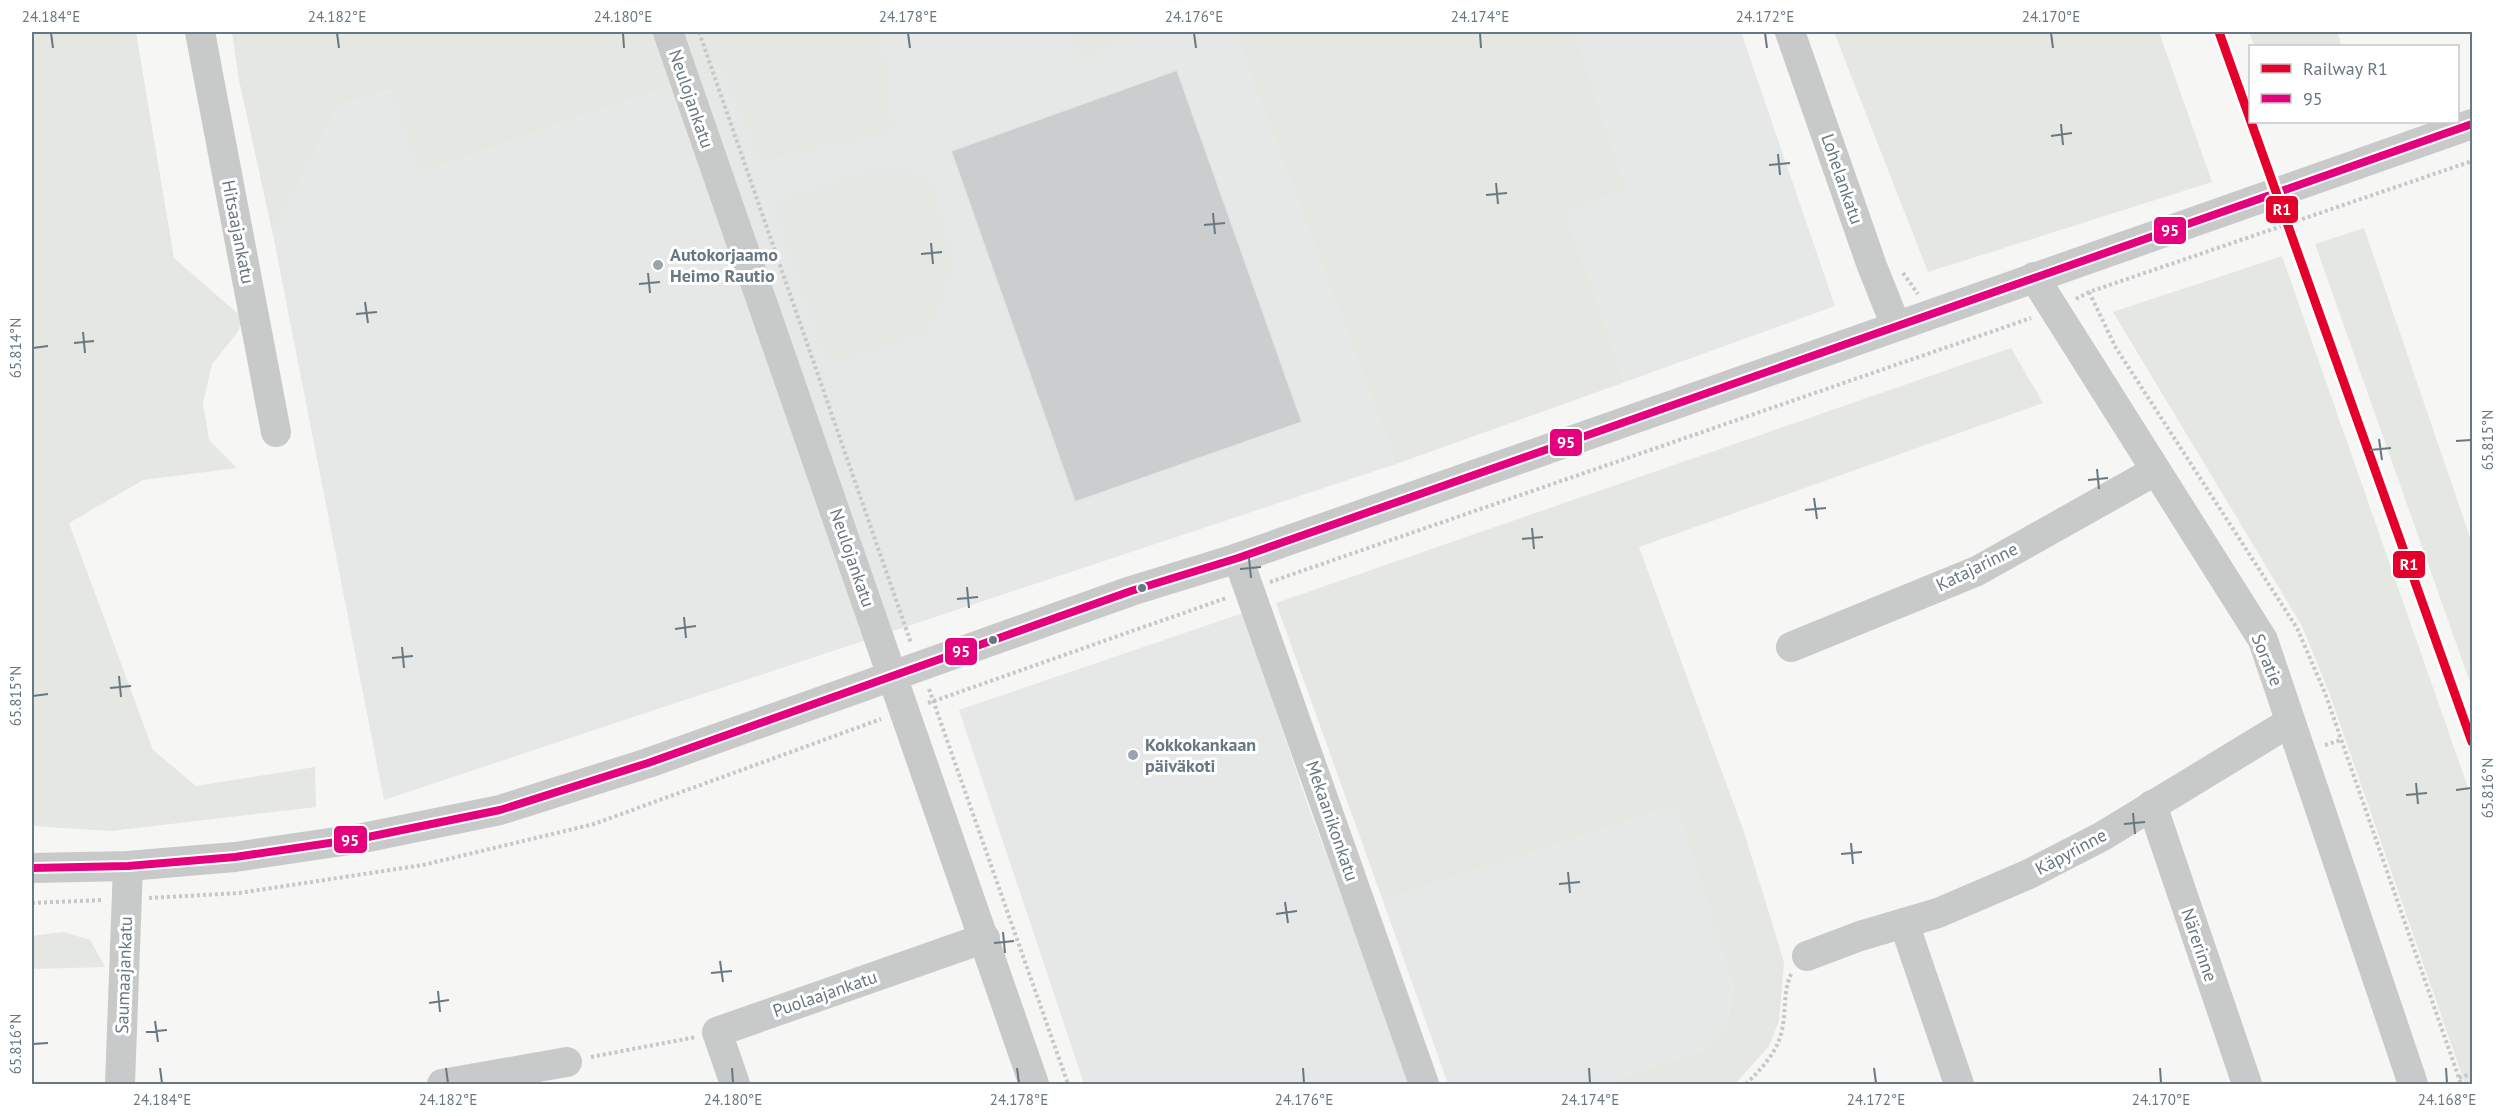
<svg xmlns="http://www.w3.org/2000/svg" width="2504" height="1116" font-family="'PT Sans',sans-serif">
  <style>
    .built { fill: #e6e7e7 }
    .green { fill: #e5e7e2 }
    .building { fill: #cccdce; stroke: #e5e5e4; stroke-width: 1.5 }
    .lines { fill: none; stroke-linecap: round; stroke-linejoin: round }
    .path { stroke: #c6c7c8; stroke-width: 4; stroke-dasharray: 3 3; stroke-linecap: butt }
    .minor { stroke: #c8caca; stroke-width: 30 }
    .bus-1-casing { stroke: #fff; stroke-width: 12 }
    .bus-1 { stroke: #e5007d; stroke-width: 8 }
    .rail-1-casing { stroke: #fff; stroke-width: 14 }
    .rail-1 { stroke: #e4002b; stroke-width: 9 }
    .ticks { fill: none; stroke: #687882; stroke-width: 2 }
    .poi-dot { fill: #9aa4aa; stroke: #fff; stroke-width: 2 }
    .bus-dot { fill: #687882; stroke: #fff; stroke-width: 2 }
    .labels { text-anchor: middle; stroke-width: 6; stroke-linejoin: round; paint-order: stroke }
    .street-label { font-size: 18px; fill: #687882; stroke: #fff }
    .poi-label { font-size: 18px; font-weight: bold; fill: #687882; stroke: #fff; text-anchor: start }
    .line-badge { stroke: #fff; stroke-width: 2 }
    .badge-label { font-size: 16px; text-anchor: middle; font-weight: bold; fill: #fff }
    .neatline { fill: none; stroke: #687882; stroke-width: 2 }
    .ticks-label { font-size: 15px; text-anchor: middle; fill: #687882 }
  </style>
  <rect width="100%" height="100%" fill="#f6f6f5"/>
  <g class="built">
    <polygon points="881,32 1068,32 1080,62 1138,32 1234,32 1396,464 384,800 273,235 338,106 392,90 419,174 724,69 761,163 892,131"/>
    <polygon points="1576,32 1741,32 1835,306 1625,382 1566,212 1627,190"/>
    <polygon points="1243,613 1306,800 1411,1084 1084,1084 959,710"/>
    <polygon points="1675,806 1733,986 1727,1025 1707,1048 1600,1084 1448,1084 1383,901"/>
  </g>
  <g class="green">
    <polygon points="32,32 136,32 174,258 244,319 237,333 212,364 203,403 209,440 237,468 143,480 69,523 153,750 196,786 315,767 316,807 111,831 32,826"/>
    <polygon points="232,32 881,32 893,131 761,163 723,69 419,174 391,90 338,106 273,235 239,80"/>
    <polygon points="1068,32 1138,32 1080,62"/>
    <polygon points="1234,32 1576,32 1627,190 1566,212 1625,382 1396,464"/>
    <polygon points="1834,32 2159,32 2212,182 1928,272"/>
    <polygon points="2249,32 2337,32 2342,46 2254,46"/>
    <polygon points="873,170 928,174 954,267 927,331 828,364 774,203"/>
    <polygon points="2364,228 2472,543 2472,688 2315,244"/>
    <polygon points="2282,256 2472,799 2472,1084 2465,1084 2329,692 2302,626 2113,312"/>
    <polygon points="2011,348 2043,403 1639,547 1744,832 1784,962 1779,1021 1769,1046 1735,1084 1600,1084 1707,1048 1727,1025 1733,986 1675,806 1383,901 1276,603"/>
    <polygon points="63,932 90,940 105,967 32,969 32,936"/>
  </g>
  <polygon class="building" points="1177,70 1302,422 1075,502 951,151"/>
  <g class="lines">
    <g class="path">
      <polyline points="699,32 911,643"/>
      <polyline points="1903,273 1918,294"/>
      <polyline points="2089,292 2116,348 2297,628 2325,693 2461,1084"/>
      <polyline points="2076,299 2089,292 2472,161"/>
      <polyline points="1270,582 2031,318"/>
      <polyline points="929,689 1068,1084"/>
      <polyline points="928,703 1226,598"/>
      <polyline points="2325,745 2341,740"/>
      <polyline points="149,898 239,893 423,865 594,824 881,719"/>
      <polyline points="32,903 103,900"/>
      <polyline points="591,1057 696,1037"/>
      <polyline points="2459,1078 2472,1073"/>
      <path d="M1746,1084C1760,1070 1776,1054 1781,1034C1787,1013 1782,992 1792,972"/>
    </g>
    <g class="minor">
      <polyline points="200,32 276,432"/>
      <polyline points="668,32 1034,1084"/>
      <polyline points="1790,32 1872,266 1896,326"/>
      <polyline points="2034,277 2263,640 2413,1084"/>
      <polyline points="1238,558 1424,1084"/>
      <polyline points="1791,647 1977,571 2155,471"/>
      <polyline points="2152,805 2247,1084"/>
      <polyline points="32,868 128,866 235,857 363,838 500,810 648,763 1131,591 1238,558 2472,124"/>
      <polyline points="1904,923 1959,1084"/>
      <polyline points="1807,956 1860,936 1938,913 2029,874 2101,837 2290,722"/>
      <polyline points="120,1084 128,866"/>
      <polyline points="442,1084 567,1062"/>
      <polyline points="735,1084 717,1032 985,938"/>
    </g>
    <defs>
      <polyline id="bus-1" points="32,868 128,866 235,857 363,838 500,810 648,763 1131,591 1238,558 2472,124"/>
    </defs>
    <use href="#bus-1" class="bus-1-casing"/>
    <use href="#bus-1" class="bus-1"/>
    <defs>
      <polyline id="rail-1" points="2219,32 2472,742"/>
    </defs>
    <use href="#rail-1" class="rail-1-casing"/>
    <use href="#rail-1" class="rail-1"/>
  </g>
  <path class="ticks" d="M51,33L53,48M337,33L339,48M623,33L624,48M908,33L910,48M1194,33L1196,48M1480,33L1481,48M1765,33L1767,48M2051,33L2053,48M2061,124L2063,145M2051,136L2072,133M1778,154L1780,175M1769,165L1790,163M1496,183L1498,204M1486,195L1507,193M1213,213L1215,234M1204,225L1225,223M931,243L933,264M921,254L942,252M648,273L650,293M639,284L660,282M365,302L368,323M356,314L377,312M83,332L85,353M74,343L94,341M33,348L48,346M2379,439L2382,460M2456,441L2471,440M2370,450L2391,448M2097,469L2099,489M2088,480L2108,478M1814,498L1817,519M1805,510L1826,508M1532,528L1534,549M1522,539L1543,537M1249,558L1251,578M1240,569L1261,567M967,587L969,608M957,599L978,597M684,617L686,638M675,629L696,626M402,647L404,668M392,658L413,656M119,676L121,697M110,688L131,686M33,696L48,694M2416,783L2418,804M2456,790L2471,788M2406,795L2427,793M2133,813L2135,834M2124,824L2145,822M1851,843L1853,864M1841,854L1862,852M1568,872L1570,893M1559,884L1580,882M1285,902L1288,923M1276,914L1297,911M1003,932L1005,953M994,943L1014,941M720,961L723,982M711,973L732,971M438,991L440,1012M429,1003L449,1000M155,1021L158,1042M146,1032L167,1030M33,1044L48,1043M160,1068L162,1083M446,1068L448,1083M732,1068L733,1083M1017,1068L1019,1083M1303,1068L1304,1083M1589,1068L1590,1083M1874,1068L1876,1083M2160,1068L2161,1083M2446,1068L2447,1083"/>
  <g class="poi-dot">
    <circle cx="658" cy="265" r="6"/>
    <circle cx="1133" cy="755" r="6"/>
  </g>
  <g class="bus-dot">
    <circle cx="1142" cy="588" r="5"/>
    <circle cx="993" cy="640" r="5"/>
  </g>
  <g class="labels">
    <g class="street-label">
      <text transform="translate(691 99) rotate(71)" y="6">Neulojankatu</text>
      <text transform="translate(1842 179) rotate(71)" y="6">Lohelankatu</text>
      <text transform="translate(238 232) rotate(79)" y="6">Hitsaajankatu</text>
      <text transform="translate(852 558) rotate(71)" y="6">Neulojankatu</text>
      <text transform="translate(1977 567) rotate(-26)" y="6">Katajarinne</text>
      <text transform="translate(2267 660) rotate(68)" y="6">Soratie</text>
      <text transform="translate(1332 821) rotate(71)" y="6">Mekaanikonkatu</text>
      <text transform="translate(2071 852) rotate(-28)" y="6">Käpyrinne</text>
      <text transform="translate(2199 945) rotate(71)" y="6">Närerinne</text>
      <text transform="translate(124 975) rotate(-88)" y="6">Saumaajankatu</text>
      <text transform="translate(825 994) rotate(-19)" y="6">Puolaajankatu</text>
    </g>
    <g class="poi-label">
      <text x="670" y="261">Autokorjaamo<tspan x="670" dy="21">Heimo Rautio</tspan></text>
      <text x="1145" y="751">Kokkokankaan<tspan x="1145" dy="21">päiväkoti</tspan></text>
    </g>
  </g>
  <g class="line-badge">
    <rect x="2265" y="195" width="34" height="29" rx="6" fill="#e4002b"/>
    <rect x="2153" y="216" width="34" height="29" rx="6" fill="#e5007d"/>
    <rect x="1549" y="428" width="34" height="29" rx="6" fill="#e5007d"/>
    <rect x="2392" y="550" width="34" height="29" rx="6" fill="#e4002b"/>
    <rect x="944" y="637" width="34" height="29" rx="6" fill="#e5007d"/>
    <rect x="333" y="825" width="35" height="29" rx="6" fill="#e5007d"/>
  </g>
  <g class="badge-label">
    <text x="2282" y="215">R1</text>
    <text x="2170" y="236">95</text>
    <text x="1566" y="448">95</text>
    <text x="2409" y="570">R1</text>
    <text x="961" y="657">95</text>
    <text x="350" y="846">95</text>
  </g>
  <rect width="2504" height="1116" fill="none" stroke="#ffffff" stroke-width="66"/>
  <rect x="2249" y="45" width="210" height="78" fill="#ffffff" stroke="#c3c9cd" stroke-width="1.5"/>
  <rect x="2261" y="64" width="30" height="9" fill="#e4002b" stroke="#c3c9cd" stroke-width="1.5"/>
  <text x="2303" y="75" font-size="18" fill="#687882">Railway R1</text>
  <rect x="2261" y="94" width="30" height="9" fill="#e5007d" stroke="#c3c9cd" stroke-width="1.5"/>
  <text x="2303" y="105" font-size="18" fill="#687882">95</text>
  <rect x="33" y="33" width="2438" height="1050" class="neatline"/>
  <g class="ticks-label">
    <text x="51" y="22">24.184°E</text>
    <text x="337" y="22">24.182°E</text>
    <text x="623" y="22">24.180°E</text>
    <text x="908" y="22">24.178°E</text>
    <text x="1194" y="22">24.176°E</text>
    <text x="1480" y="22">24.174°E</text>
    <text x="1765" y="22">24.172°E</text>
    <text x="2051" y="22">24.170°E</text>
    <text transform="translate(16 348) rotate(-90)" y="5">65.814°N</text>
    <text transform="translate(2488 440) rotate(-90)" y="5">65.815°N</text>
    <text transform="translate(16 696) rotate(-90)" y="5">65.815°N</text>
    <text transform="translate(2488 788) rotate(-90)" y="5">65.816°N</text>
    <text transform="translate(16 1044) rotate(-90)" y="5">65.816°N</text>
    <text x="162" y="1105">24.184°E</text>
    <text x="448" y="1105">24.182°E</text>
    <text x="733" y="1105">24.180°E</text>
    <text x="1019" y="1105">24.178°E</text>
    <text x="1304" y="1105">24.176°E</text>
    <text x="1590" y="1105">24.174°E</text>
    <text x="1876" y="1105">24.172°E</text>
    <text x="2161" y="1105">24.170°E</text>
    <text x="2447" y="1105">24.168°E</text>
  </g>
</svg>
